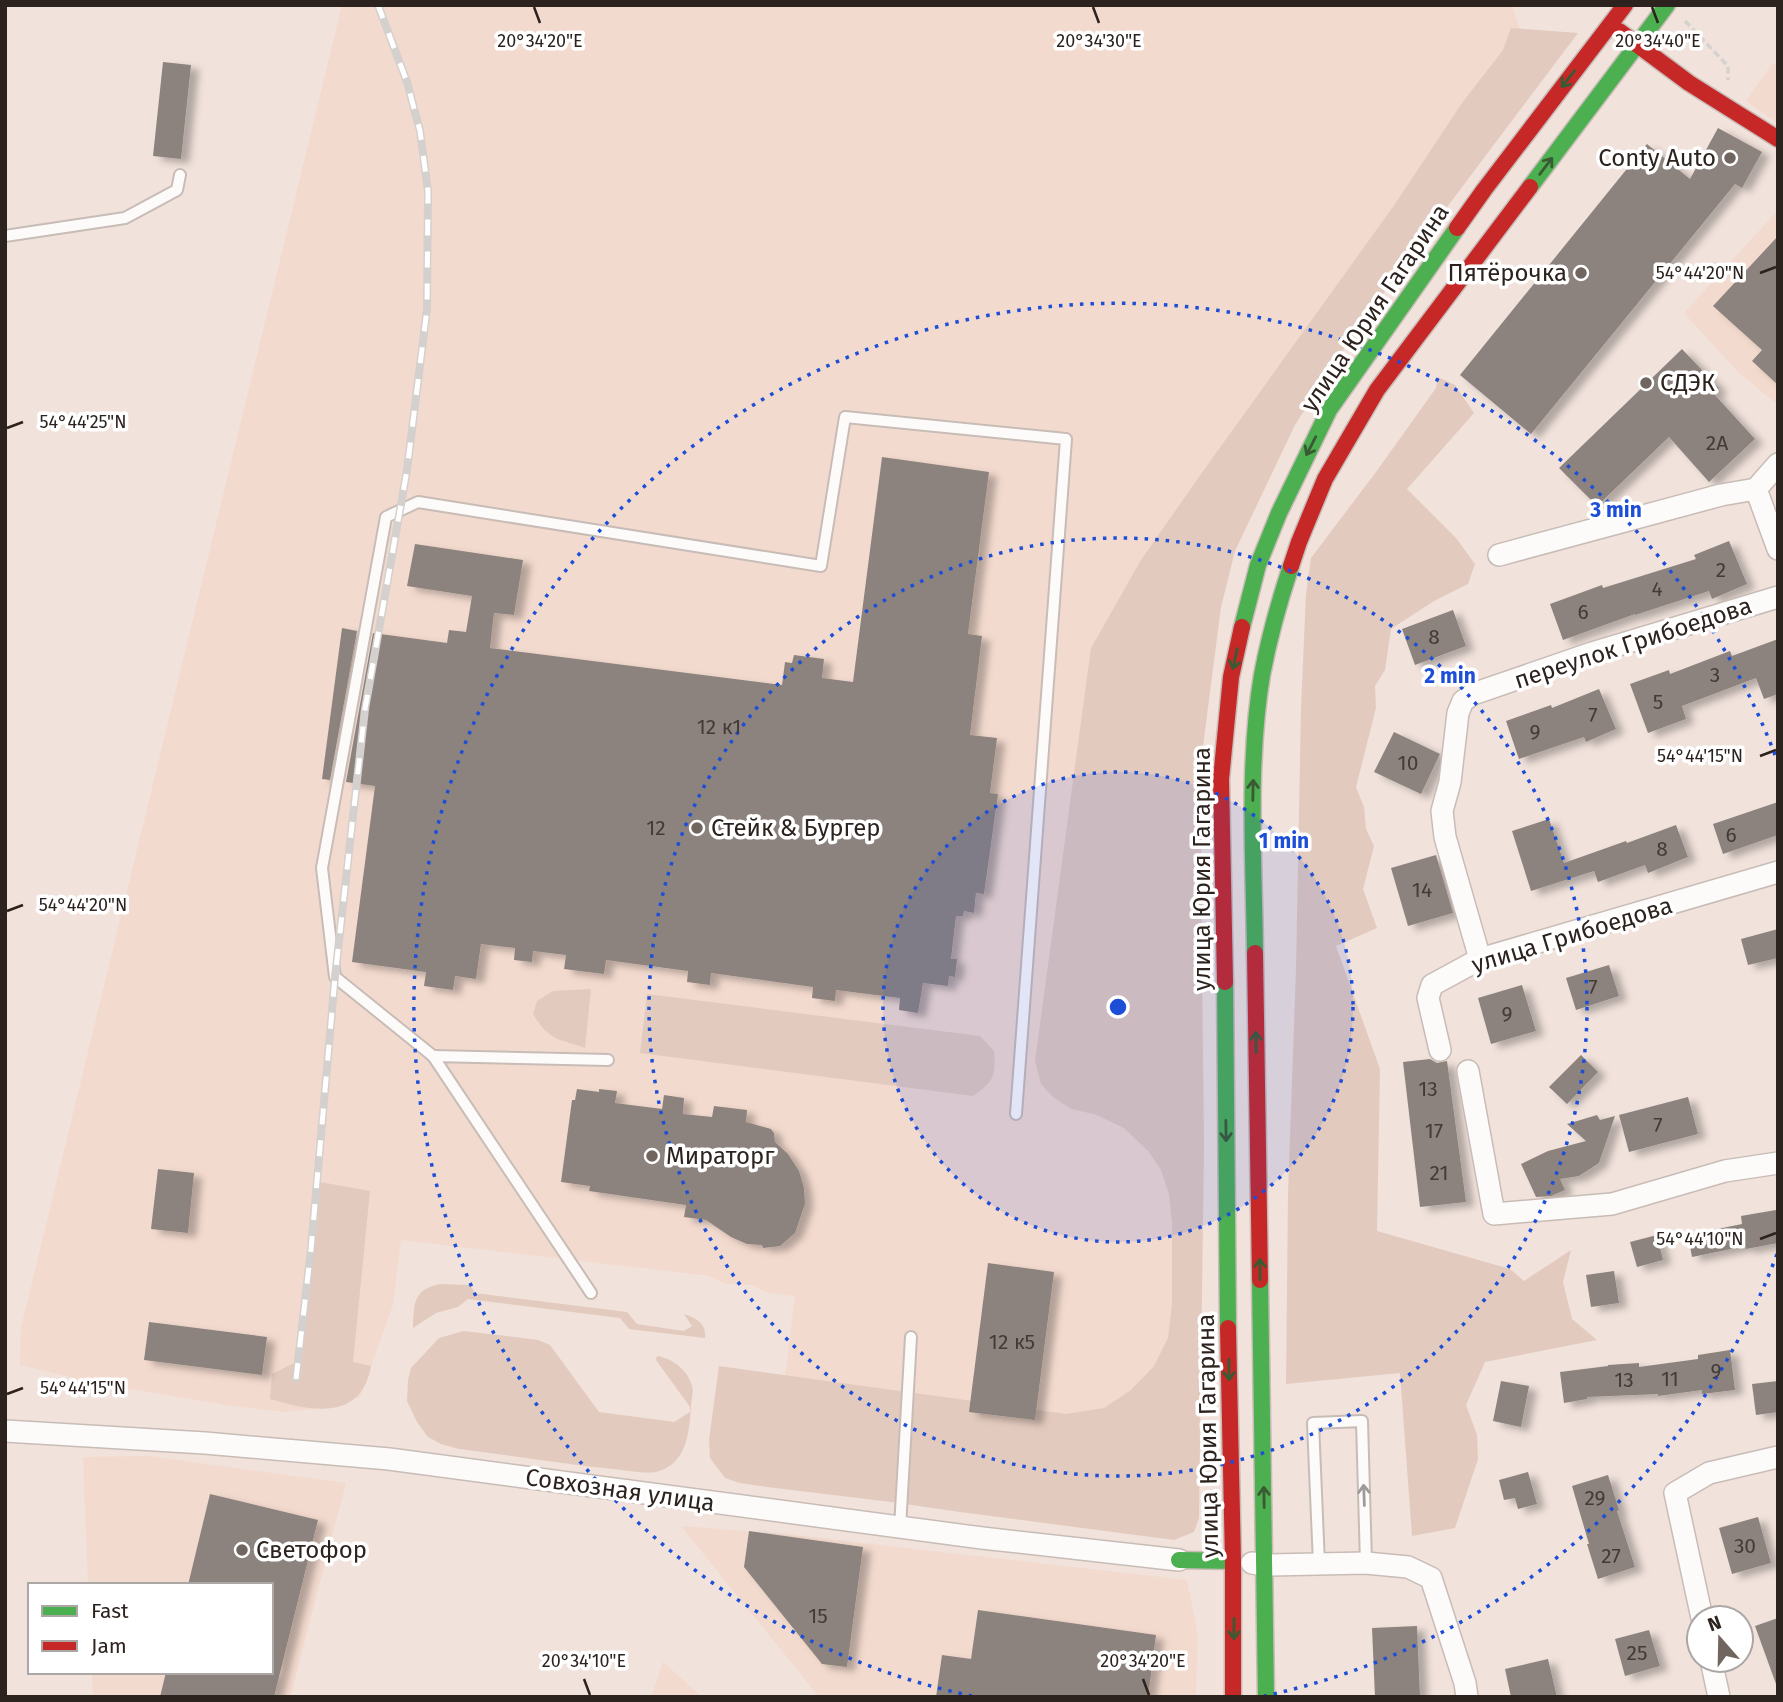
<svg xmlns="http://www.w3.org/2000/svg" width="1783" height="1702" font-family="'Fira Sans',sans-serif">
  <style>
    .built { fill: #f3dace }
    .green { fill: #e3cabe }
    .building { fill: #8d837e; filter: url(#shadow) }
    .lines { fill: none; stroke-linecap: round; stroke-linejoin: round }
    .lane-casing { stroke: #c8bcb7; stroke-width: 14 }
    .street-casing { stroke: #c8bcb7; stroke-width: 24 }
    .fast-casing { stroke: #c8bcb7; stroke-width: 19 }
    .jam-casing { stroke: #c8bcb7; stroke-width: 19 }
    .path { stroke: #d6d2d0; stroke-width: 3.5; stroke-dasharray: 7 3.5; stroke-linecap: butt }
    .lane { stroke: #fdfbfa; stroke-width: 10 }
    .street { stroke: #fdfbfa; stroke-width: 21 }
    .fast { stroke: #4caf50; stroke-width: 16 }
    .jam { stroke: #c62828; stroke-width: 16 }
    .rail-casing { stroke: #d4d0ce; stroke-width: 8 }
    .rail { stroke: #fff; stroke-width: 5; stroke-dasharray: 16; stroke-linecap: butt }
    .oneway { stroke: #395a32 }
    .oneway2 { stroke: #9f9997 }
    .ticks { fill: none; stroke: #2c221e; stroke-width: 2.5 }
    .ring { fill: none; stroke: #1d4ed8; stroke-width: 3.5; stroke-dasharray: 3.5 7 }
    .poi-dot { fill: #716560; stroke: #fff; stroke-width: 2.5 }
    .labels { text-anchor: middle; stroke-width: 7; stroke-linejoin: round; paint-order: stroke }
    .number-label { font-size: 21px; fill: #443a36 }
    .poi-label { font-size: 24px; fill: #2c221e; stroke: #fff; text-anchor: start }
    .street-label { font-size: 24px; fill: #2c221e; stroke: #fff }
    .ticks-label { font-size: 18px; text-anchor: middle; fill: #2c221e; stroke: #fff; stroke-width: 7; stroke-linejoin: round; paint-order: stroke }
    .centre { fill: #1d4ed8; stroke: #fff; stroke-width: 3.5 }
    .ring-label { font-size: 21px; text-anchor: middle; font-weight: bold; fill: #1d4ed8; stroke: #fff; stroke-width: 7; stroke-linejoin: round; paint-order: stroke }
  </style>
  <defs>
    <filter id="shadow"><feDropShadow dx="8" dy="4.5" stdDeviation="3.5" flood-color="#0004"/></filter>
  </defs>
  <rect width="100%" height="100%" fill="#f1e2db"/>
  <g class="built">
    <polygon points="342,5 1512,5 1528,54 1162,551 1176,1512 775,1460 795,1296 765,1292 753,1285 725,1284 709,1276 401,1240 393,1305 360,1397 315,1409 284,1412 226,1405 95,1383 20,1365 21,1328"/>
    <polygon points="1772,64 1778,64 1778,123 1746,101"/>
    <polygon points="1778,210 1778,405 1739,373 1684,313"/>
    <polygon points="148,1456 346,1483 290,1697 93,1697 92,1672 271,1672 271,1585 88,1585 83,1457"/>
    <polygon points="681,1526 783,1534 1187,1580 1198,1635 1196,1697 819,1697"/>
    <polygon points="663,1662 702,1697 651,1697"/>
  </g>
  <g class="green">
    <polygon points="1511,28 1578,33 1414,251 1347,344 1295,425 1235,551 1221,607 1202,754 1201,873 1204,1145 1199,1518 1194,1532 1174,1540 960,1512 891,1502 775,1488 740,1483 725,1478 710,1458 709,1440 719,1366 1066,1414 1104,1408 1131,1390 1154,1366 1168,1338 1172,1304 1172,1223 1169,1194 1161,1170 1148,1151 1124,1128 1094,1114 1071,1109 1053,1097 1041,1084 1035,1061 1091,648 1141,560 1201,474 1395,204 1462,103 1503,50"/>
    <polygon points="1438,377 1455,385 1474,413 1407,489 1456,538 1475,564 1468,584 1434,601 1391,629 1385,670 1375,686 1376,708 1356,787 1364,807 1366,829 1374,846 1363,889 1377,928 1336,946 1380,1069 1377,1231 1510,1269 1524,1281 1571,1250 1563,1282 1572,1319 1597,1340 1485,1362 1466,1405 1477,1435 1478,1459 1455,1528 1412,1536 1400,1373 1286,1384 1288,1194 1296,969 1301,708 1306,594 1311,558 1376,472 1436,388"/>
    <path d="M591,989L585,1048C556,1038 549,1040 533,1014L537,1001L553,991Z"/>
    <path d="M647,994L980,1036L994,1051C996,1076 994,1081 973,1096L640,1053Z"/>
    <path d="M320,1182L370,1191L353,1362L371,1366C361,1422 311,1411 270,1399L272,1374L294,1363Z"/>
    <path d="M441,1284L470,1285L475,1293L627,1312L637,1324L684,1331L692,1326L684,1314C696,1318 707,1324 705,1338L629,1329L620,1318L468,1299L458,1307L436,1313L413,1328C414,1303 413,1289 441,1284Z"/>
    <path d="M464,1331L538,1340L550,1345L599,1412L674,1422L690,1412V1407L656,1360L657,1356C672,1358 688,1370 692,1386C694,1392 691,1401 691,1407C689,1433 687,1464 656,1472C643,1474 626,1470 613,1469C562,1464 510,1455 459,1449L441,1444L428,1437L417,1422L407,1401L408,1380L411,1368L439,1338Z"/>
  </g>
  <g class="building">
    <polygon points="163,62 191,65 181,159 153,156"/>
    <polygon points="1718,128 1762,152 1742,188 1735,184 1531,434 1460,375 1647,144 1690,179"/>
    <polygon points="1778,236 1778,385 1752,361 1762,350 1713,306"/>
    <polygon points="1682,349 1719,388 1714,394 1755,439 1709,482 1669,437 1597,506 1559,468"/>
    <polygon points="882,457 989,472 968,634 982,636 970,735 997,738 990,793 998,794 984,894 976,893 974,913 964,911 963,916 956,916 951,959 957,959 955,977 949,976 948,986 923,983 918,1013 899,1010 900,998 836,990 835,1001 812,998 813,987 711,973 710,985 687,982 688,971 606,960 604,974 564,969 566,955 533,951 532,962 514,960 515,948 481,944 476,979 455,976 453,990 424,986 426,972 352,962 375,786 346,782 373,633 447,643 449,630 466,632 472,596 407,586 415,544 523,560 514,615 494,613 490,648 782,685 785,662 792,663 794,655 824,659 822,678 853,682"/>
    <polygon points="1729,541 1747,584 1712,599 1709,591 1635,615 1635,614 1563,640 1550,604 1602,585 1603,588 1696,559 1694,555"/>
    <polygon points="1453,610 1466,646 1415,665 1402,629"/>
    <polygon points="342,628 357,631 330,780 322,779"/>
    <polygon points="1778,639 1778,694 1764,699 1756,678 1682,706 1686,719 1648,733 1630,684 1669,670 1670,674 1730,651 1732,656"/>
    <polygon points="1599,689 1616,729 1586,742 1584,737 1519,759 1506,721 1551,705 1552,708"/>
    <polygon points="1394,732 1440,754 1421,794 1374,772"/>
    <polygon points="1778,802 1778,835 1723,854 1713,824"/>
    <polygon points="1549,819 1564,863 1626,841 1627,843 1676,825 1688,857 1648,873 1645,865 1598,882 1594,871 1531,891 1512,831"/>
    <polygon points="1436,855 1453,913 1408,926 1391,868"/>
    <polygon points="1778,929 1778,958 1748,965 1741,939"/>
    <polygon points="1609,965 1619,996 1576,1010 1566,978"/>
    <polygon points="1522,985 1536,1031 1491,1044 1478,998"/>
    <polygon points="1581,1055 1598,1072 1567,1104 1549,1087"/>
    <polygon points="1430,1059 1437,1063 1447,1061 1466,1202 1420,1207 1403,1062"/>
    <polygon points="577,1089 599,1092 599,1089 617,1091 615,1103 662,1109 664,1095 684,1098 683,1114 712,1117 714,1106 747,1110 746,1122 771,1129 774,1133 775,1142 788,1154 799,1171 804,1188 805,1204 795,1233 780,1246 763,1248 762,1245 747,1244 731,1237 706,1220 684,1217 686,1205 589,1191 590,1186 561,1182 572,1100 575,1100"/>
    <polygon points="1688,1097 1698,1134 1629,1152 1619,1115"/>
    <polygon points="1597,1115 1600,1120 1615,1116 1599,1163 1579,1176 1560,1179 1565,1190 1551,1196 1536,1197 1521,1164 1548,1151 1586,1141 1567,1124"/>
    <polygon points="158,1169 194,1173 188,1233 151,1229"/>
    <polygon points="1776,1210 1778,1243 1746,1249 1746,1246 1692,1257 1688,1235 1742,1224 1741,1216"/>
    <polygon points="1657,1235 1663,1260 1637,1267 1630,1242"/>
    <polygon points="988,1263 1054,1272 1035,1420 969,1412"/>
    <polygon points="1614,1271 1619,1303 1591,1307 1586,1275"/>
    <polygon points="149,1322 267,1337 262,1375 144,1360"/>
    <polygon points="1730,1350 1735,1390 1702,1394 1702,1390 1658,1396 1658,1394 1587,1397 1587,1399 1564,1403 1560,1372 1608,1366 1608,1365 1639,1363 1639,1367 1698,1359 1698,1355"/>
    <polygon points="1501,1381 1529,1386 1521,1427 1493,1421"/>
    <polygon points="1778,1381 1778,1412 1756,1415 1752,1384"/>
    <polygon points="1528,1472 1537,1504 1518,1509 1515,1498 1504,1500 1499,1480"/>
    <polygon points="1608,1475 1619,1510 1617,1511 1635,1567 1598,1579 1587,1544 1589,1544 1572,1486"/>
    <polygon points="210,1494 318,1520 274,1697 160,1697 166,1672 271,1672 271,1585 188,1585"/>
    <polygon points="1758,1517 1771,1563 1732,1574 1719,1528"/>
    <polygon points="749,1531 863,1547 847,1667 822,1664 744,1567"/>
    <polygon points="978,1610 1156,1635 1148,1697 936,1697 942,1655 971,1659"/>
    <polygon points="1778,1618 1778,1683 1776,1684 1755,1626"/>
    <polygon points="1417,1626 1420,1697 1375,1697 1372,1628"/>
    <polygon points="1649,1630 1660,1666 1625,1676 1615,1639"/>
    <polygon points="1548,1659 1557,1697 1511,1697 1505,1669"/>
  </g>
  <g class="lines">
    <defs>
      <g id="lane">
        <polyline points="5,236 125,218 177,190 180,175"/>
        <polyline points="433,1056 335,977 322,868 386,517 418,502 821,566 845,417 1066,439 1016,1114"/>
        <polyline points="591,1293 433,1056 608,1060"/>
        <polyline points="900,1528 911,1337"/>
        <polyline points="1319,1564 1313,1423 1362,1421 1366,1563"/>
      </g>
      <g id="street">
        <polyline points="1778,464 1756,489 1778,549"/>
        <polyline points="1499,555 1721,495 1756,489"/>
        <polyline points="1480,959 1445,837 1442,811 1450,782 1458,713 1463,701 1473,694 1592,653 1778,597"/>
        <polyline points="1440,1050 1428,998 1432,985 1480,959 1778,872"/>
        <polyline points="1468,1071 1494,1214 1612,1204 1725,1171 1778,1163"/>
        <polyline points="5,1431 205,1443 389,1459 982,1538 1179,1560"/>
        <polyline points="1252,1563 1265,1565 1366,1563 1408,1567 1431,1578 1465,1683 1467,1697"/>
        <polyline points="1702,1618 1675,1493 1709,1473 1778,1457"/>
        <polyline points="1711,1660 1719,1697"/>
      </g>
      <g id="fast">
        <polyline points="1530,187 1667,5"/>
        <polyline points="1242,627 1258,565 1279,513 1329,410 1457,228"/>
        <path d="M1255,953C1254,863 1247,764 1262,675C1269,638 1279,602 1291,566"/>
        <polyline points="1225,982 1228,1328"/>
        <polyline points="1260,1280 1266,1697"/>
        <polyline points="1179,1560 1233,1561"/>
      </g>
      <g id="jam">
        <polyline points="1619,31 1689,83 1778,139"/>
        <polyline points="1457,228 1484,190 1625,5"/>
        <polyline points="1291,566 1299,542 1325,479 1377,390 1530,187"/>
        <polyline points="1255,953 1260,1280"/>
        <polyline points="1225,982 1221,779 1231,677 1242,627"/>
        <polyline points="1228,1328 1233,1561 1233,1697"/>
      </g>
    </defs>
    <use href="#lane" class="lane-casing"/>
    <use href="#street" class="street-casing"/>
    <use href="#fast" class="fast-casing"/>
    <use href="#jam" class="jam-casing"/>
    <g class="path">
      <polyline points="1685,21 1728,66 1728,80"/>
      <polyline points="1203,1495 1204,1536"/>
    </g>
    <use href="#lane" class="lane"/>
    <use href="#street" class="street"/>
    <use href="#fast" class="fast"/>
    <use href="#jam" class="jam"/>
    <defs>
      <polyline id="rail" points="296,1379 311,1249 335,977 365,709 407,470 427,309 428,191 420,131 407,82 378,5"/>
    </defs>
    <use href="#rail" class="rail-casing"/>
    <use href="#rail" class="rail"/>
  </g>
  <defs><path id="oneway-shaft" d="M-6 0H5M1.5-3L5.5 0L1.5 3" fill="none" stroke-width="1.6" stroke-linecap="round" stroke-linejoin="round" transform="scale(1.75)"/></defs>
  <g class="oneway">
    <use href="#oneway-shaft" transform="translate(1568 79) rotate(128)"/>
    <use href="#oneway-shaft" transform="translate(1546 166) rotate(-53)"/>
    <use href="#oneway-shaft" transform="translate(1311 446) rotate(117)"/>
    <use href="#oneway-shaft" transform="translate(1235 659) rotate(102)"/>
    <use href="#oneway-shaft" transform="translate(1253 790) rotate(-89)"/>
    <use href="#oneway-shaft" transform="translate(1256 1042) rotate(-91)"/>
    <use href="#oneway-shaft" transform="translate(1226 1131) rotate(89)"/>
    <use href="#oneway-shaft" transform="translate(1260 1269) rotate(-91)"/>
    <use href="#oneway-shaft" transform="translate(1229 1370) rotate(89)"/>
    <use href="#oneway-shaft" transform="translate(1264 1497) rotate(-91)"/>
    <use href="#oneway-shaft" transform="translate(1234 1629) rotate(90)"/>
  </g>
  <use class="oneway2" href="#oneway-shaft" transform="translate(1364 1495) rotate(-92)"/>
  <path class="ticks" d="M534,7L540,23M1093,7L1099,23M1652,7L1658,23M1760,273L1776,267M7,428L23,422M1760,756L1776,750M7,911L23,905M1760,1239L1776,1233M7,1394L23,1388M584,1679L590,1695M1143,1679L1149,1695"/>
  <circle cx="1118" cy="1007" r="235" fill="#1d4ed8" fill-opacity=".12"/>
  <g class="ring">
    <circle cx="1118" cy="1007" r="235"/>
    <circle cx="1118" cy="1007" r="469"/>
    <path d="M1777 1254A704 704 0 0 1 1264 1696M972 1696A704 704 0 1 1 1777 760"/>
  </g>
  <g class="poi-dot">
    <circle cx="1730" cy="158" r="7"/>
    <circle cx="1581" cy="273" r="7"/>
    <circle cx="1646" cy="383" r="7"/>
    <circle cx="697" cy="828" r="7"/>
    <circle cx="652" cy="1156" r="7"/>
    <circle cx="242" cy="1550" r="7"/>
  </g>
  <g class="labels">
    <g class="number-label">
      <text x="1717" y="450">2А</text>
      <text x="1721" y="577">2</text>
      <text x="1657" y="596">4</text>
      <text x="1583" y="619">6</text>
      <text x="1434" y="644">8</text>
      <text x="1715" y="682">3</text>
      <text x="1658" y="709">5</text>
      <text x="1593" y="722">7</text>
      <text x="719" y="734">12 к1</text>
      <text x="1535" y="739">9</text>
      <text x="1408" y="770">10</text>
      <text x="656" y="835">12</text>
      <text x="1731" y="842">6</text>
      <text x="1662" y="856">8</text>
      <text x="1422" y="897">14</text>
      <text x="1593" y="994">7</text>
      <text x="1507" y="1021">9</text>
      <text x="1428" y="1096">13</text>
      <text x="1658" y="1132">7</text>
      <text x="1434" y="1138">17</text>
      <text x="1439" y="1180">21</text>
      <text x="1012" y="1349">12 к5</text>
      <text x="1716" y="1378">9</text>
      <text x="1670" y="1386">11</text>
      <text x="1624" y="1387">13</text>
      <text x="1595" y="1505">29</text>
      <text x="1745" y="1553">30</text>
      <text x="1611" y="1563">27</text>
      <text x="818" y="1623">15</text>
      <text x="1637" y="1660">25</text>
    </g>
    <g class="poi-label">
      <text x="1716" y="166" text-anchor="end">Conty Auto</text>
      <text x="1567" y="281" text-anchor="end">Пятёрочка</text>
      <text x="1660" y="391">СДЭК</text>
      <text x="711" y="836">Стейк &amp; Бургер</text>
      <text x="666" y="1164">Мираторг</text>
      <text x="256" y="1558">Светофор</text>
    </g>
    <g class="street-label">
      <text transform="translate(1375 308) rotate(-56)" y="8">улица Юрия Гагарина</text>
      <text transform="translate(1633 643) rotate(-18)" y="8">переулок Грибоедова</text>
      <text transform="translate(1202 869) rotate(-90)" y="8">улица Юрия Гагарина</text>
      <text transform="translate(1572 935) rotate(-17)" y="8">улица Грибоедова</text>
      <text transform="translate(1208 1436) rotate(-91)" y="8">улица Юрия Гагарина</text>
      <text transform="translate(620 1490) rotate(8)" y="8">Совхозная улица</text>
    </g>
  </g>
  <g class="ticks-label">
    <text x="540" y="47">20°34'20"E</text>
    <text x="1099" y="47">20°34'30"E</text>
    <text x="1658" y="47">20°34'40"E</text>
    <text x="1700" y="279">54°44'20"N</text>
    <text x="83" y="428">54°44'25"N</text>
    <text x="1700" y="762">54°44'15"N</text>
    <text x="83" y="911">54°44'20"N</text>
    <text x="1700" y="1245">54°44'10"N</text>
    <text x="83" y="1394">54°44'15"N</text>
    <text x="584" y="1667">20°34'10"E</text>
    <text x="1143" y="1667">20°34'20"E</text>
  </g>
  <circle cx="1118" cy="1007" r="10" class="centre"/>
  <g class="ring-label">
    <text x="1616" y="517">3 min</text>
    <text x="1450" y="683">2 min</text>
    <text x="1284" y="848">1 min</text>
  </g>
  <rect width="1783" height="1702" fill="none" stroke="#2c221e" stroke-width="14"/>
  <rect x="28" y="1583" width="245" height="91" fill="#ffffff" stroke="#aba7a5" stroke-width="2"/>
  <rect x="42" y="1606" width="35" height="10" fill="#4caf50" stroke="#aba7a5" stroke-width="2"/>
  <text x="91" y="1618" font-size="21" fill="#2c221e">Fast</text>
  <rect x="42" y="1641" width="35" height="10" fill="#c62828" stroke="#aba7a5" stroke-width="2"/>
  <text x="91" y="1653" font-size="21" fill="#2c221e">Jam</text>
  <g transform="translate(1720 1639) rotate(340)"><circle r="33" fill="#ffffff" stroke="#aba7a5" stroke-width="2"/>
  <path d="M0-5L12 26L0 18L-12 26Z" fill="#716560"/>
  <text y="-10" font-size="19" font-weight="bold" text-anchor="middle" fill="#2c221e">N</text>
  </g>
</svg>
